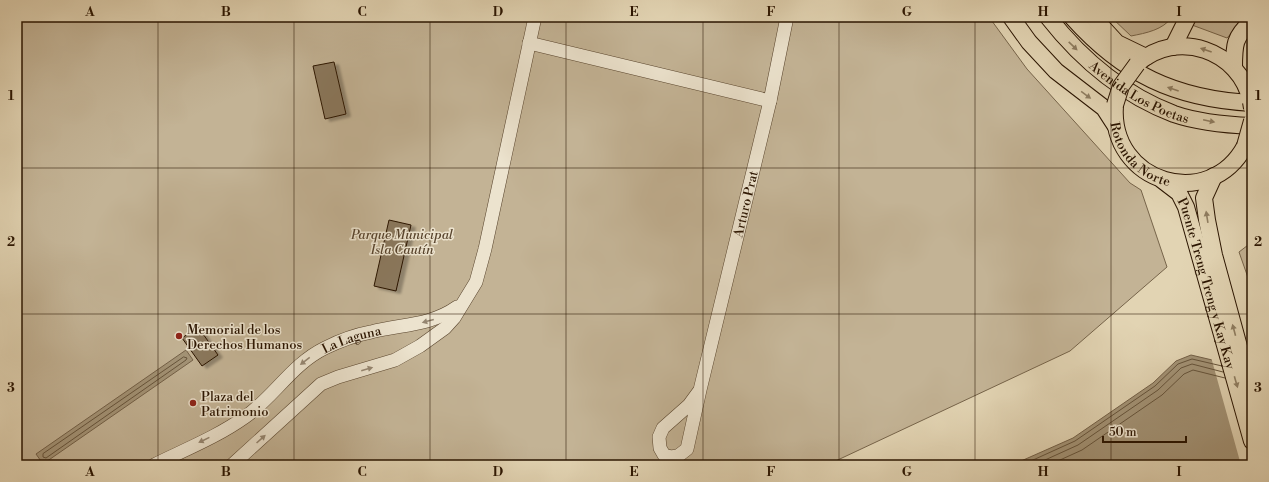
<svg xmlns="http://www.w3.org/2000/svg" width="1269" height="482" font-family="'Libre Bodoni',serif">
  <style>
    .green { fill: #c3b395; stroke: #76644a }
    .water { fill: #a39376; stroke: #736047 }
    .pier { fill: #e2d4b3 }
    .lines { fill: none; stroke-linecap: round; stroke-linejoin: round }
    .shore { stroke: #66543b; stroke-width: 1 }
    .building { fill: #8a785d; stroke: #2a1400; filter: url(#shadow) }
    .minor-casing { stroke: #58442d; stroke-width: 14 }
    .major-casing { stroke: #2a1400; stroke-width: 18 }
    .minor { stroke: #ece3ce; stroke-width: 13 }
    .major { stroke: #e2d4b3; stroke-width: 16 }
    .major-bridge-casing { stroke: #2a1400; stroke-width: 18; stroke-linecap: butt }
    .major-bridge { stroke: #e2d4b3; stroke-width: 16 }
    .oneway { fill: #8f7e62 }
    .oneway2 { fill: #958671 }
    .grid { fill: none; stroke: #2a1400; stroke-width: 1; stroke-opacity: 0.55 }
    .poi-dot { fill: #8f2418; stroke: #ece3ce; stroke-width: 1.5 }
    .labels { text-anchor: middle; stroke-width: 3; stroke-linejoin: round; paint-order: stroke }
    .street-label { font-size: 13px; fill: #2a1400; stroke: #ece3ce }
    .park-label { font-size: 13px; font-style: italic; fill: #58442d; stroke: #ece3ce }
    .poi-label { font-size: 13px; fill: #2a1400; stroke: #ece3ce; text-anchor: start }
    .neatline { fill: none; stroke: #2a1400; stroke-width: 1.5 }
    .grid-label { font-size: 13px; text-anchor: middle; font-weight: bold; fill: #2a1400 }
  </style>
  <defs>
    <filter id="shadow"><feDropShadow dx="4.5" dy="2.5" stdDeviation="1" flood-color="#0004"/></filter>
  </defs>
  <rect width="100%" height="100%" fill="#e2d4b3"/>
  <filter id="stains"><feTurbulence type="fractalNoise" baseFrequency=".005" numOctaves="4"/><feColorMatrix values="0 0 0 0 .2 0 0 0 0 .09 0 0 0 0 .02 0 0 0 .5 -.17"/></filter>
  <radialGradient id="worn" r=".72"><stop offset=".6" stop-color="#630" stop-opacity="0"/><stop offset="1" stop-color="#630" stop-opacity=".3"/></radialGradient>
  <g class="green">
    <polygon points="17,17 989,17 1027,69 1130,183 1141,190 1167,267 1070,351 827,465 17,465"/>
    <path d="M1111,17H1172C1163,30 1146,33 1131,36Z"/>
    <polygon points="1196,17 1246,17 1227,38 1192,25"/>
    <polygon points="1252,242 1252,289 1239,252"/>
  </g>
  <g class="water">
    <polygon points="186,350 193,360 43,464 36,454"/>
    <polygon points="1191,355 1225,363 1252,465 1012,465 1073,438 1153,383 1176,361"/>
  </g>
  <polygon class="pier" points="1211,357 1225,361 1252,360 1252,465 1241,465"/>
  <g class="lines">
    <g class="shore">
      <polygon points="184,357 187,358 186,360 46,458 43,457 43,454"/>
      <polyline points="1022,465 1075,441 1155,386 1178,364 1192,359 1222,366"/>
      <polyline points="1034,465 1078,445 1158,390 1181,368 1192,364 1223,372"/>
      <polyline points="1049,465 1082,450 1162,395 1184,374 1193,370 1225,378"/>
    </g>
  </g>
  <g class="building">
    <polygon points="334,62 346,114 325,119 313,66"/>
    <polygon points="389,220 411,225 396,291 374,286"/>
    <polygon points="198,327 218,355 202,366 182,338"/>
  </g>
  <g class="lines">
    <defs>
      <g id="minor">
        <polyline points="529,43 770,101"/>
        <path id="s1" d="M700,390L689,405L663,428L659,437L660,448L664,455L670,457L678,456L687,449L700,390L770,101L787,17"/>
        <path id="s2" d="M154,465C184,450 217,437 245,417C274,397 292,364 325,348C339,341 355,335 371,332C402,324 430,326 457,307"/>
        <polyline points="232,465 321,384 338,377 395,360 420,346 445,328 454,318 476,282 485,249 535,17"/>
      </g>
      <g id="major">
        <polyline points="1011,17 1029,42 1056,71 1104,108 1115,125"/>
        <path id="s3" d="M1048,17C1081,59 1124,95 1174,114C1197,122 1228,125 1252,126"/>
        <path d="M1072,17C1123,74 1175,99 1252,103"/>
        <polyline points="1093,17 1117,43 1146,57"/>
        <polyline points="1173,47 1188,17"/>
        <path d="M1137,64C1176,28 1241,50 1251,102"/>
        <path d="M1234,68C1234,45 1234,37 1252,21"/>
        <path id="s4" d="M1115,105C1109,184 1210,212 1245,146"/>
        <polyline points="1214,176 1204,198 1207,220 1214,255 1252,394"/>
        <path id="s5" d="M1162,180L1179,193L1186,207L1252,441"/>
      </g>
    </defs>
    <use href="#minor" class="minor-casing"/>
    <use href="#major" class="major-casing"/>
    <use href="#minor" class="minor"/>
    <use href="#major" class="major"/>
    <defs>
      <g id="major-bridge">
        <polyline points="1251,102 1252,108"/>
        <polyline points="1115,105 1121,86 1137,64"/>
        <polyline points="1245,146 1252,121"/>
      </g>
    </defs>
    <use href="#major-bridge" class="major-bridge-casing"/>
    <use href="#major-bridge" class="major-bridge"/>
  </g>
  <defs><path id="oneway-solid" d="M-6-.8H1V-3.2L6.5 0L1 3.2V.8H-6Z"/></defs>
  <g class="oneway">
    <use href="#oneway-solid" transform="translate(1073 46) rotate(44)"/>
    <use href="#oneway-solid" transform="translate(1206 50) rotate(-161)"/>
    <use href="#oneway-solid" transform="translate(1173 89) rotate(-161)"/>
    <use href="#oneway-solid" transform="translate(1086 95) rotate(36)"/>
    <use href="#oneway-solid" transform="translate(1209 121) rotate(12)"/>
    <use href="#oneway-solid" transform="translate(1207 217) rotate(-99)"/>
    <use href="#oneway-solid" transform="translate(1234 330) rotate(-105)"/>
    <use href="#oneway-solid" transform="translate(1236 382) rotate(74)"/>
  </g>
  <g class="oneway2">
    <use href="#oneway-solid" transform="translate(428 321) rotate(165)"/>
    <use href="#oneway-solid" transform="translate(305 361) rotate(142)"/>
    <use href="#oneway-solid" transform="translate(367 369) rotate(-16)"/>
    <use href="#oneway-solid" transform="translate(261 439) rotate(-42)"/>
    <use href="#oneway-solid" transform="translate(204 440) rotate(154)"/>
  </g>
  <path class="grid" d="M158,17V465M294,17V465M430,17V465M566,17V465M703,17V465M839,17V465M975,17V465M1111,17V465M17,168H1252M17,314H1252"/>
  <g class="poi-dot">
    <circle cx="179" cy="336" r="4"/>
    <circle cx="193" cy="403" r="4"/>
  </g>
  <g class="labels">
    <g class="street-label">
      <text dy="5" stroke="none"><textPath href="#s3" startOffset="120">Avenida Los Poetas</textPath></text>
      <text dy="5" stroke="none"><textPath href="#s4" startOffset="60">Rotonda Norte</textPath></text>
      <text dy="5" stroke="none"><textPath href="#s1" startOffset="360">Arturo Prat</textPath></text>
      <text dy="5" stroke="none"><textPath href="#s5" startOffset="116">Puente Treng Treng y Kay Kay</textPath></text>
      <text dy="5" stroke="none"><textPath href="#s2" startOffset="237">La Laguna</textPath></text>
    </g>
    <g class="park-label">
      <text x="402" y="239">Parque Municipal<tspan x="402" dy="15">Isla Cautín</tspan></text>
    </g>
    <g class="poi-label">
      <text x="187" y="334">Memorial de los<tspan x="187" dy="15">Derechos Humanos</tspan></text>
      <text x="201" y="401">Plaza del<tspan x="201" dy="15">Patrimonio</tspan></text>
    </g>
  </g>
  <rect width="1269" height="482" fill="none" stroke="#e2d4b3" stroke-width="44"/>
  <path d="M1103 436v6h83v-6" fill="none" stroke="#2a1400" stroke-width="2"/>
  <text x="1109" y="436" font-size="12" fill="#2a1400" stroke="#ece3ce" stroke-width="3" paint-order="stroke">50 m</text>
  <rect x="22" y="22" width="1225" height="438" class="neatline"/>
  <g class="grid-label">
    <text x="90" y="16">A</text>
    <text x="226" y="16">B</text>
    <text x="362" y="16">C</text>
    <text x="498" y="16">D</text>
    <text x="634" y="16">E</text>
    <text x="771" y="16">F</text>
    <text x="907" y="16">G</text>
    <text x="1043" y="16">H</text>
    <text x="1179" y="16">I</text>
    <text x="11" y="100">1</text>
    <text x="1258" y="100">1</text>
    <text x="11" y="246">2</text>
    <text x="1258" y="246">2</text>
    <text x="11" y="392">3</text>
    <text x="1258" y="392">3</text>
    <text x="90" y="476">A</text>
    <text x="226" y="476">B</text>
    <text x="362" y="476">C</text>
    <text x="498" y="476">D</text>
    <text x="634" y="476">E</text>
    <text x="771" y="476">F</text>
    <text x="907" y="476">G</text>
    <text x="1043" y="476">H</text>
    <text x="1179" y="476">I</text>
  </g>
  <rect width="100%" height="100%" filter="url(#stains)"/>
  <rect width="100%" height="100%" fill="url(#worn)"/>
</svg>
